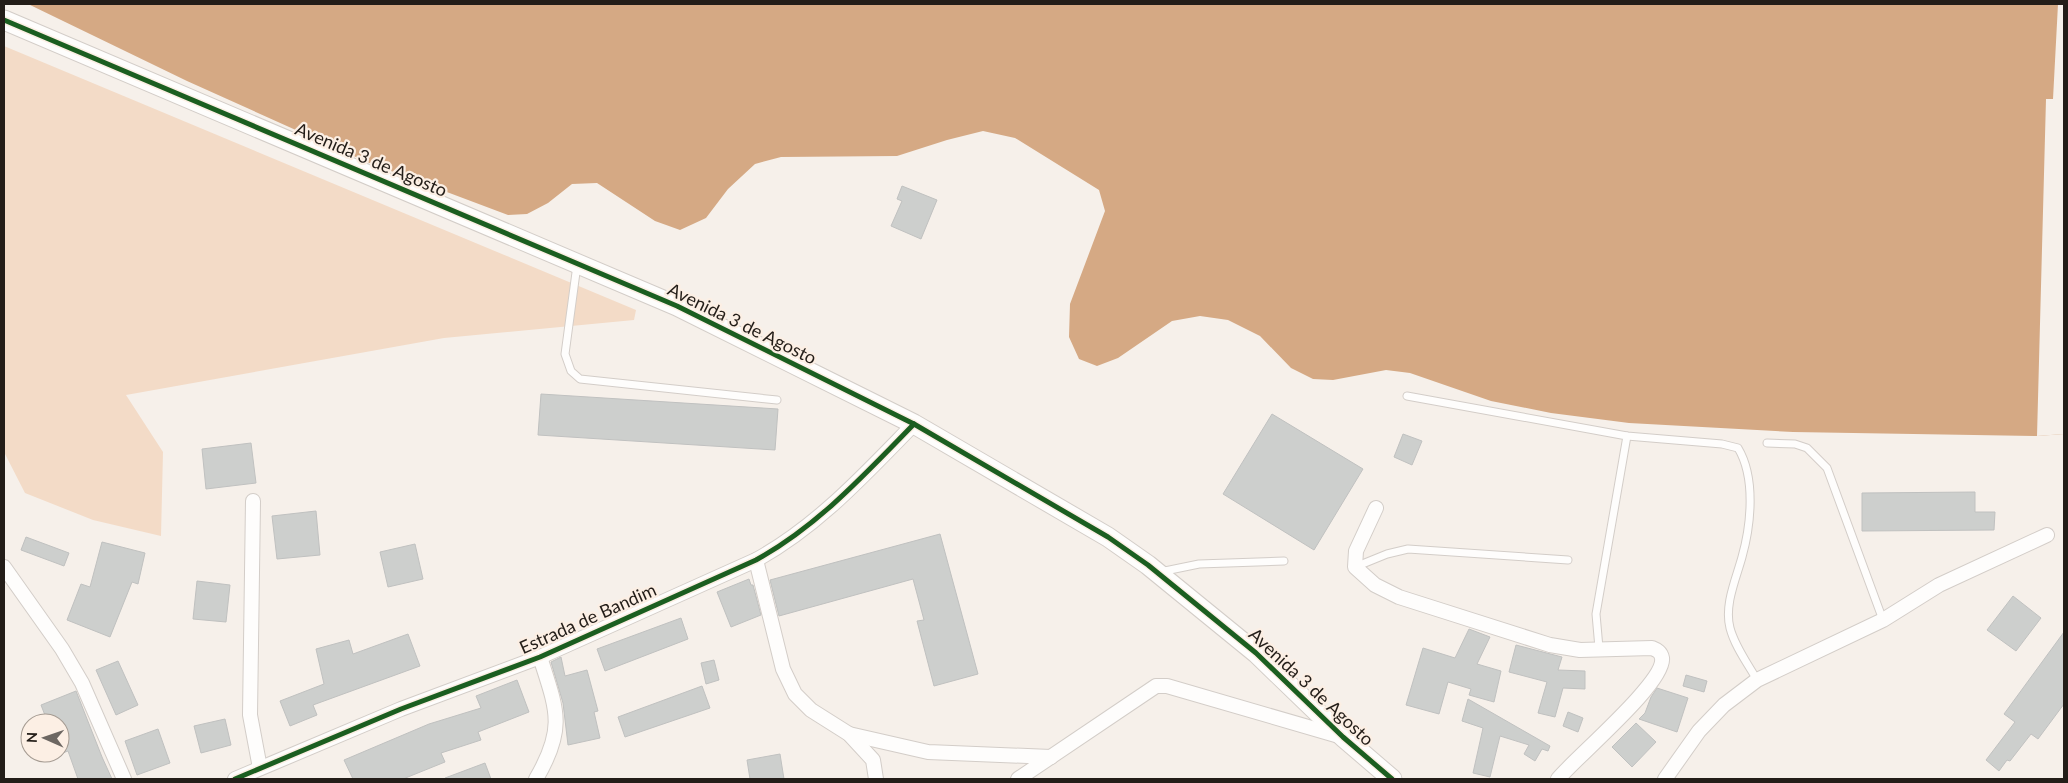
<svg xmlns="http://www.w3.org/2000/svg" width="2068" height="783" font-family="Lato,sans-serif">
  <style>
    .green { fill: #f3dbc7 }
    .water { fill: #d5a984 }
    .pier { fill: #f6f0ea }
    .building { fill: #cdcfcd; stroke: #c0c1c0 }
    .lines { fill: none; stroke-linecap: round; stroke-linejoin: round }
    .lane-casing { stroke: #d3cdc8; stroke-width: 9 }
    .street-casing { stroke: #d3cdc8; stroke-width: 16 }
    .secondary-casing { stroke: #d3cdc8; stroke-width: 21 }
    .lane { stroke: #fefdfc; stroke-width: 7 }
    .street { stroke: #fefdfc; stroke-width: 14 }
    .secondary { stroke: #fefdfc; stroke-width: 19 }
    .cycleway-casing { stroke: #fcefe4; stroke-width: 8 }
    .cycleway { stroke: #1b5e20; stroke-width: 5 }
    .labels { text-anchor: middle; stroke-width: 4.5; stroke-linejoin: round; paint-order: stroke }
    .street-label { font-size: 18px; fill: #231d18; stroke: #fcefe4 }
  </style>
  <rect width="100%" height="100%" fill="#f6f0ea"/>
  <polygon class="green" points="4,46 636,310 634,320 444,338 126,395 163,452 161,536 93,520 25,493 4,452"/>
  <polygon class="water" points="28,4 2064,4 2064,434 2037,436 1793,432 1629,423 1551,413 1491,401 1410,373 1386,370 1333,380 1313,379 1291,368 1260,336 1228,320 1200,316 1172,321 1118,358 1097,366 1079,359 1069,337 1070,304 1105,211 1099,190 1015,138 983,131 947,140 897,156 781,157 755,164 728,189 706,218 680,230 655,221 597,183 572,184 548,203 527,214 508,215 367,162 187,81"/>
  <polygon class="pier" points="2058,4 2064,4 2064,434 2037,436 2046,99 2053,99"/>
  <g class="building">
    <polygon points="902,186 937,200 921,239 891,226 902,201 897,199"/>
    <polygon points="541,394 778,409 775,450 538,435"/>
    <polygon points="1272,414 1363,469 1314,550 1223,494"/>
    <polygon points="1403,434 1422,441 1412,465 1394,457"/>
    <polygon points="251,443 256,483 206,489 202,449"/>
    <polygon points="1975,492 1975,512 1995,512 1994,530 1862,531 1862,493"/>
    <polygon points="316,511 320,555 277,559 272,516"/>
    <polygon points="940,534 978,674 934,686 917,621 924,620 913,579 779,616 770,580"/>
    <polygon points="26,537 69,553 64,566 21,550"/>
    <polygon points="102,542 145,553 138,584 132,582 110,637 67,620 81,584 90,587"/>
    <polygon points="415,544 423,579 388,587 380,552"/>
    <polygon points="749,579 751,585 753,585 761,615 731,627 717,592"/>
    <polygon points="197,581 230,585 226,622 193,619"/>
    <polygon points="2013,596 2041,618 2016,651 1987,630"/>
    <polygon points="681,618 688,639 605,671 597,649"/>
    <polygon points="1469,629 1490,637 1477,664 1501,671 1494,702 1469,695 1471,689 1448,682 1439,714 1406,705 1423,648 1455,658"/>
    <polygon points="2064,632 2064,704 2038,739 2031,734 2010,761 2007,760 1999,771 1986,760 2015,722 2004,714"/>
    <polygon points="408,634 420,666 313,705 317,715 290,726 280,701 324,684 316,649 349,640 353,654"/>
    <polygon points="1516,645 1562,657 1558,670 1585,671 1585,689 1563,688 1555,717 1538,713 1547,682 1509,672"/>
    <polygon points="561,657 565,676 587,670 598,711 594,712 600,738 568,745 563,703 551,662"/>
    <polygon points="714,660 719,680 706,684 701,663"/>
    <polygon points="118,661 138,705 116,715 96,670"/>
    <polygon points="1686,675 1707,681 1704,692 1683,686"/>
    <polygon points="517,680 529,712 478,732 481,740 441,753 445,762 403,779 353,779 344,760 429,724 481,708 476,696"/>
    <polygon points="702,686 710,708 625,737 618,717"/>
    <polygon points="1657,688 1688,698 1677,732 1639,719 1645,713 1651,697"/>
    <polygon points="76,691 102,757 112,779 78,779 68,751 60,754 60,723 48,723 41,705"/>
    <polygon points="1468,699 1550,746 1548,751 1542,749 1535,761 1524,754 1529,745 1500,736 1490,777 1473,773 1483,728 1462,721"/>
    <polygon points="1568,712 1583,718 1578,732 1563,726"/>
    <polygon points="225,719 231,745 201,753 194,726"/>
    <polygon points="1636,723 1656,742 1632,767 1612,747"/>
    <polygon points="158,729 170,763 137,775 125,741"/>
    <polygon points="780,754 784,779 750,779 747,760"/>
    <polygon points="485,763 491,779 445,779 445,778"/>
  </g>
  <g class="lines">
    <defs>
      <g id="lane">
        <polyline points="577,265 565,354 571,371 580,379 777,400"/>
        <path d="M1407,396L1627,436L1722,444L1738,448C1756,478 1751,525 1742,557C1736,579 1724,605 1730,628C1735,647 1748,664 1757,680"/>
        <polyline points="1767,443 1795,444 1807,448 1827,468 1883,620"/>
        <polyline points="1355,567 1387,554 1408,549 1568,560"/>
        <polyline points="1160,572 1199,564 1284,561"/>
        <polyline points="1599,648 1596,614 1627,436"/>
      </g>
      <g id="street">
        <polyline points="253,501 250,715 260,768"/>
        <path d="M1376,508L1356,551L1355,567L1375,585L1399,597L1550,645L1580,650L1652,648C1657,650 1661,652 1662,658C1666,682 1575,758 1558,779"/>
        <polyline points="756,560 783,669 795,694 811,710 849,734 873,760 876,779"/>
        <polyline points="4,567 62,649 82,683 124,779"/>
        <polyline points="849,734 928,752 1051,757"/>
        <path d="M235,779L401,709L540,657L756,560C818,526 865,474 914,424"/>
        <path d="M536,779C566,728 557,710 540,657"/>
        <polyline points="1018,779 1156,686 1167,686 1339,736"/>
        <polyline points="1665,779 1699,731 1724,705 1757,680 1883,620 1939,585 2047,535"/>
      </g>
      <polyline id="secondary" points="4,20 677,306 914,424 1108,537 1148,565 1256,653 1343,737 1392,779"/>
    </defs>
    <use href="#lane" class="lane-casing"/>
    <use href="#street" class="street-casing"/>
    <use href="#secondary" class="secondary-casing"/>
    <use href="#lane" class="lane"/>
    <use href="#street" class="street"/>
    <use href="#secondary" class="secondary"/>
    <defs>
      <g id="cycleway">
        <polyline points="4,20 677,306 914,424 1108,537 1148,565 1256,653 1343,737 1392,779"/>
        <path d="M235,779L401,709L540,657L756,560C818,526 865,474 914,424"/>
      </g>
    </defs>
    <use href="#cycleway" class="cycleway-casing"/>
    <use href="#cycleway" class="cycleway"/>
  </g>
  <g class="labels">
    <g class="street-label">
      <text transform="translate(371 160) rotate(23)" y="6">Avenida 3 de Agosto</text>
      <text transform="translate(742 324) rotate(26)" y="6">Avenida 3 de Agosto</text>
      <text transform="translate(588 619) rotate(-24)" y="6">Estrada de Bandim</text>
      <text transform="translate(1311 687) rotate(43)" y="6">Avenida 3 de Agosto</text>
    </g>
  </g>
  <rect width="2068" height="783" fill="none" stroke="#231d18" stroke-width="10"/>
  <g transform="translate(45 738) rotate(272)"><circle r="24" fill="#fcefe4" stroke="#a59b92"/>
  <path d="M0-4L9 19L0 12L-9 19Z" fill="#6d6762"/>
  <text y="-8" font-size="14" font-weight="bold" text-anchor="middle" fill="#231d18">N</text>
  </g>
</svg>
